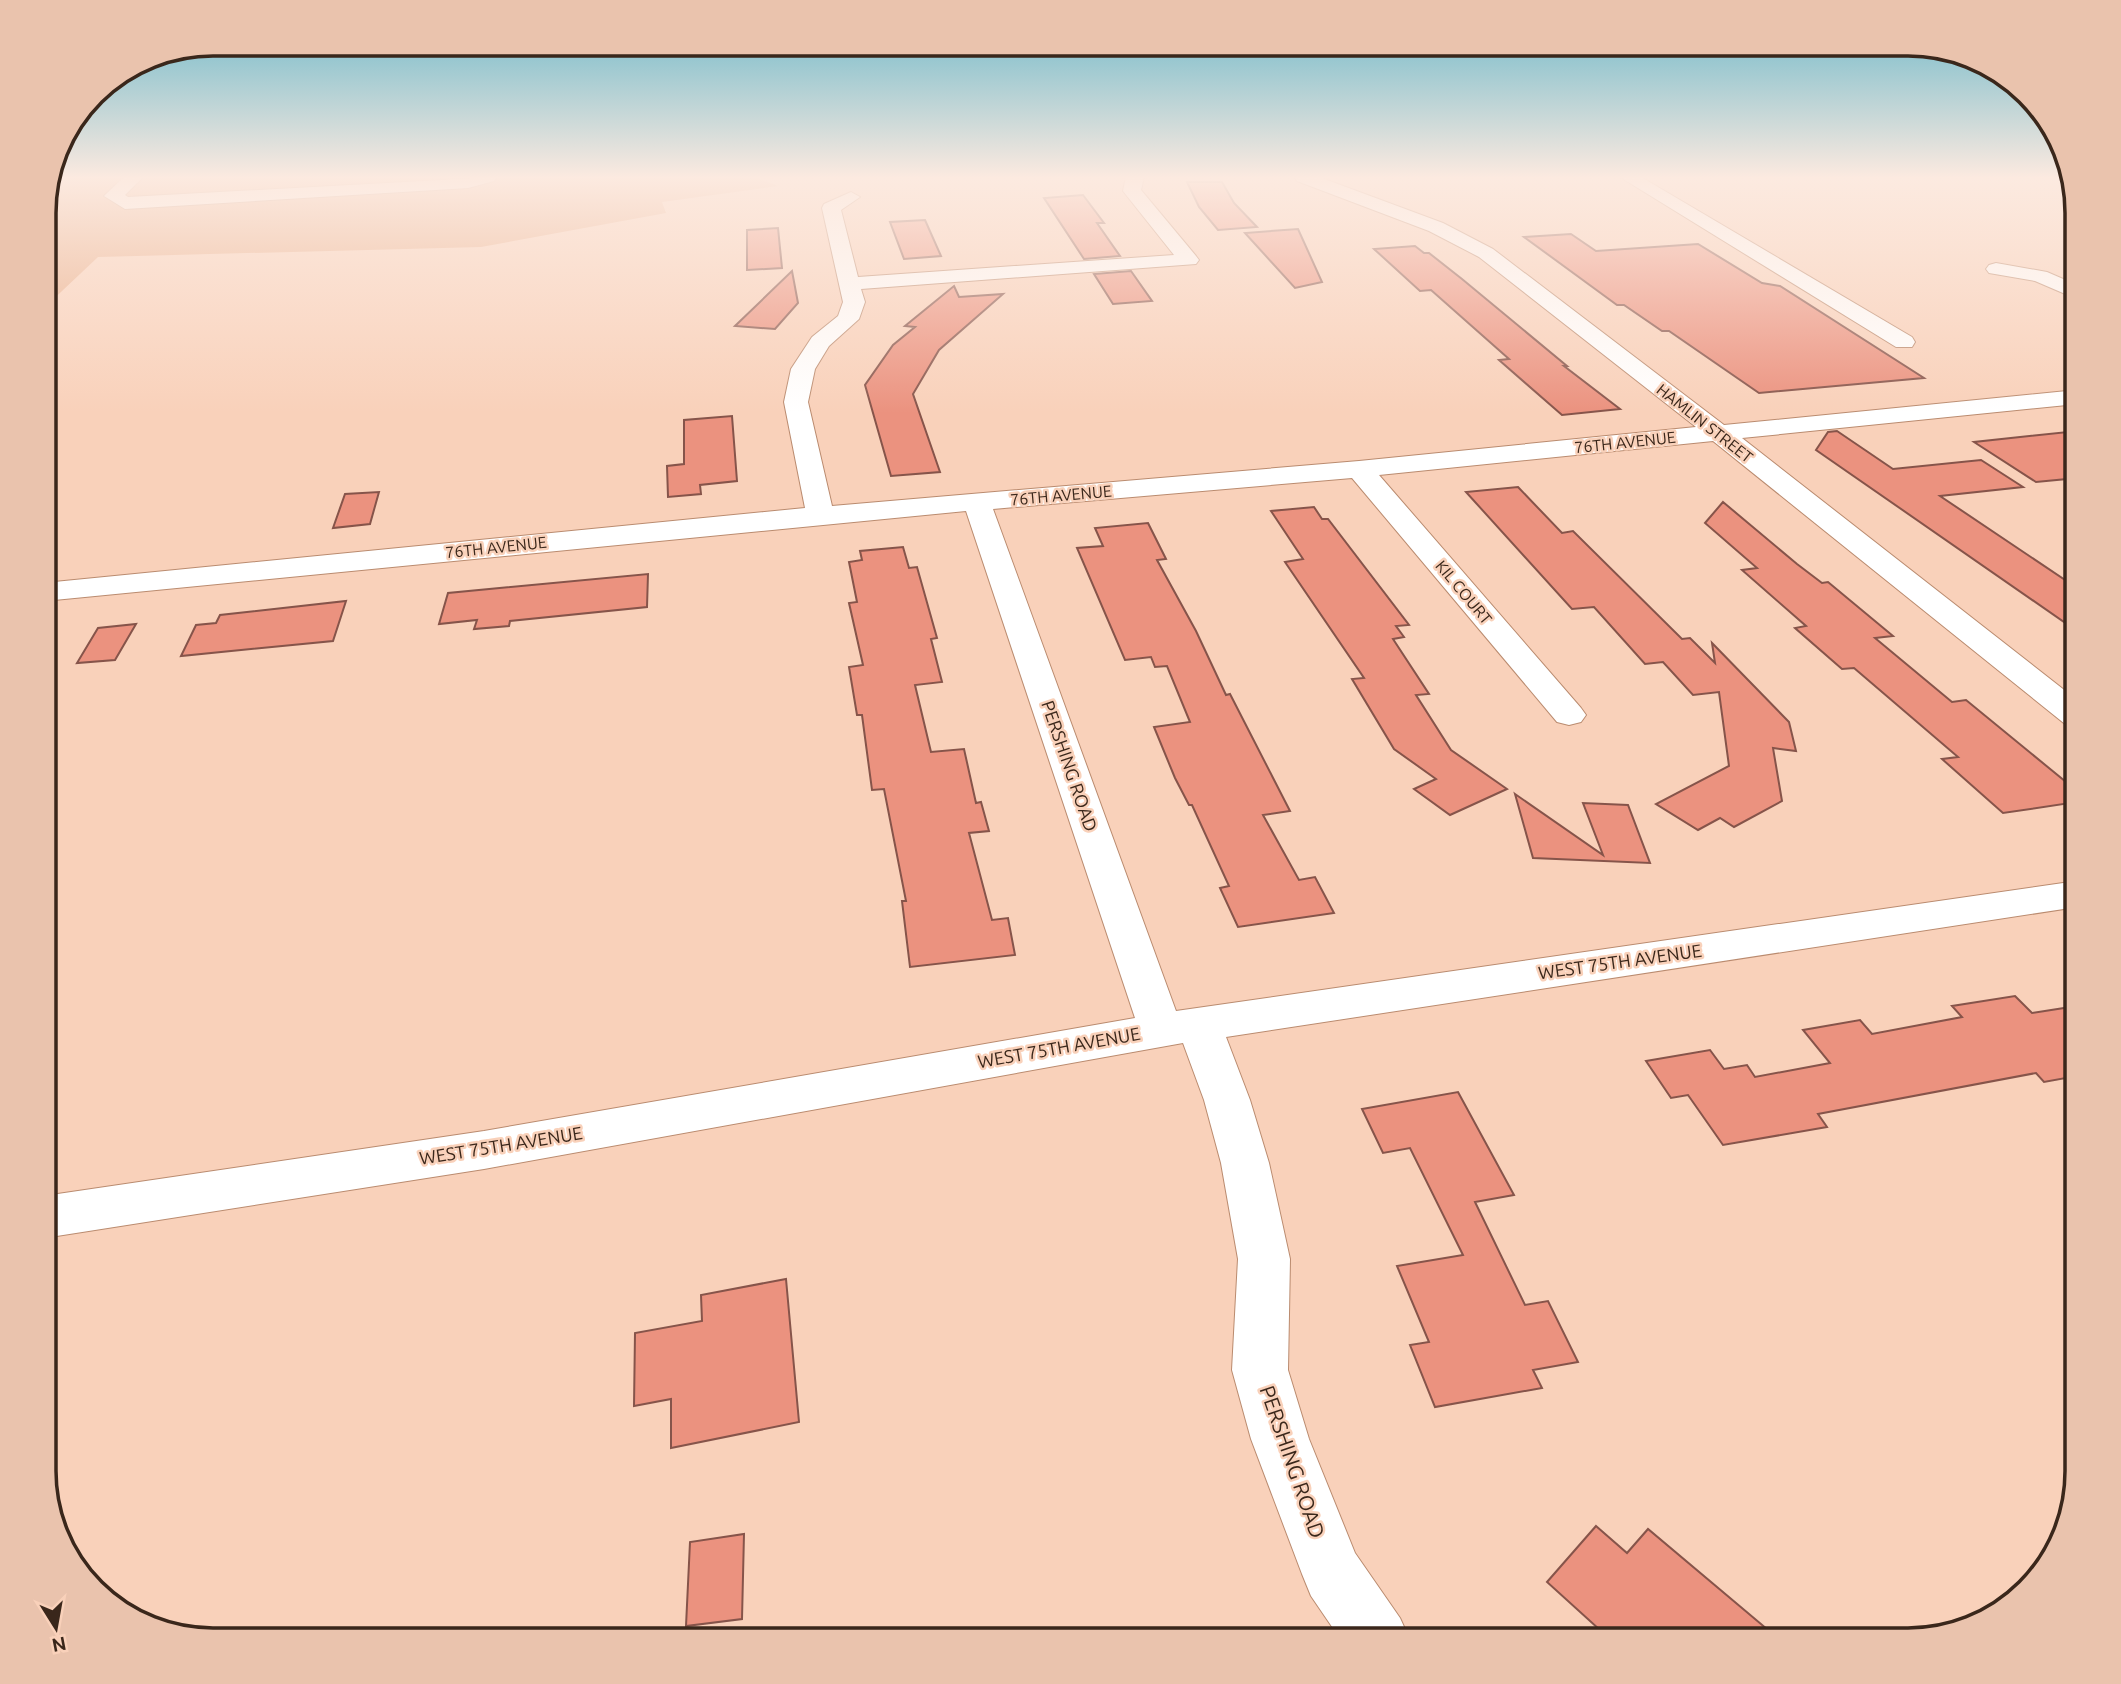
<svg xmlns="http://www.w3.org/2000/svg" width="2121" height="1684" font-family="Ubuntu,sans-serif">
  <style>
    .green { fill: #e8ac87 }
    .building { fill: #eb927f; stroke: #86544a; stroke-width: 2 }
    .lines { fill: none; stroke-linecap: round; stroke-linejoin: round }
    .minor-casing { stroke: #ba8b6f; stroke-width: 2 }
    .minor { fill: #fff; fill-rule: evenodd }
    .labels { text-anchor: middle; stroke-width: 5; stroke-linejoin: round; paint-order: stroke }
    .far-street-label { font-size: 16px; fill: #3a271b; stroke: #f9d1ba }
    .street-label { font-size: 18px; fill: #3a271b; stroke: #f9d1ba }
    .near-street-label { font-size: 21px; fill: #3a271b; stroke: #f9d1ba }
    .rim { fill: none; stroke: #3a271b; stroke-width: 3.5 }
  </style>
  <rect width="100%" height="100%" fill="#f9d1ba"/>
  <polygon class="green" points="67,177 755,177 778,186 662,202 666,213 481,247 98,257 44,308 44,202 46,195"/>
  <g class="building">
    <polygon points="1187,182 1222,182 1234,203 1257,227 1218,230 1199,207"/>
    <polygon points="1083,195 1104,223 1097,223 1120,256 1084,259 1044,198"/>
    <polygon points="925,220 941,256 904,259 890,222"/>
    <polygon points="778,228 782,268 747,270 747,230"/>
    <polygon points="1298,229 1322,282 1295,288 1245,233"/>
    <polygon points="1571,234 1596,251 1698,244 1762,283 1780,286 1924,378 1759,393 1669,331 1662,331 1624,305 1617,305 1524,237"/>
    <polygon points="1415,246 1424,253 1429,253 1462,279 1567,366 1564,366 1620,409 1562,415 1499,360 1509,359 1431,290 1420,291 1374,249"/>
    <polygon points="792,271 798,303 775,329 735,326"/>
    <polygon points="1131,271 1152,301 1113,304 1094,274"/>
    <polygon points="954,286 959,297 1003,294 939,350 913,394 940,472 891,476 865,385 893,345 915,327 905,326"/>
    <polygon points="732,416 737,481 700,485 701,494 668,497 667,466 684,464 684,420"/>
    <polygon points="1837,431 1893,469 1981,460 2023,487 1940,496 2077,588 2077,631 1816,450 1828,432"/>
    <polygon points="2077,431 2077,478 2036,482 1974,442"/>
    <polygon points="1518,487 1562,533 1573,531 1682,639 1690,638 1715,663 1712,643 1789,722 1796,751 1773,748 1782,801 1734,827 1720,818 1698,830 1656,804 1729,766 1719,692 1693,695 1663,662 1645,664 1594,607 1572,609 1466,492"/>
    <polygon points="379,492 370,524 333,528 345,494"/>
    <polygon points="1723,502 1797,564 1822,583 1828,582 1893,636 1875,638 1952,702 1966,700 2077,791 2077,802 2003,813 1942,759 1958,757 1854,668 1842,669 1795,628 1806,626 1742,570 1757,568 1705,523"/>
    <polygon points="1314,507 1322,519 1328,519 1409,625 1396,626 1404,637 1393,639 1429,694 1416,695 1451,750 1507,789 1450,815 1414,789 1436,779 1394,749 1352,679 1364,678 1285,562 1303,559 1271,511"/>
    <polygon points="1148,523 1166,559 1157,560 1196,631 1226,695 1230,694 1290,811 1263,815 1299,880 1315,877 1334,913 1238,927 1220,888 1229,886 1192,805 1189,805 1175,778 1154,727 1190,722 1167,666 1155,667 1151,657 1125,660 1077,548 1103,546 1095,528"/>
    <polygon points="903,547 909,568 917,567 937,638 931,639 942,682 915,685 931,752 964,749 976,803 981,802 989,831 969,833 992,920 1008,918 1015,955 910,967 902,901 906,901 884,789 872,790 862,715 857,715 849,667 863,665 849,603 857,602 849,562 862,560 860,551"/>
    <polygon points="648,574 647,607 510,621 509,626 474,629 477,620 439,624 448,593"/>
    <polygon points="346,601 333,641 181,656 196,625 216,623 220,615"/>
    <polygon points="136,624 115,660 77,663 98,628"/>
    <polygon points="1515,794 1603,855 1583,803 1628,805 1650,863 1533,858"/>
    <polygon points="2015,996 2032,1013 2077,1006 2077,1076 2044,1082 2036,1073 1818,1114 1827,1127 1723,1145 1688,1095 1671,1098 1646,1061 1710,1050 1724,1069 1747,1065 1755,1077 1830,1063 1803,1030 1860,1020 1872,1034 1962,1017 1952,1006"/>
    <polygon points="1458,1092 1514,1195 1475,1202 1525,1305 1548,1301 1578,1362 1533,1370 1542,1388 1435,1407 1410,1345 1429,1342 1397,1266 1463,1255 1410,1148 1383,1153 1362,1109"/>
    <polygon points="786,1279 799,1422 671,1448 671,1399 634,1406 635,1333 702,1321 701,1295"/>
    <polygon points="1596,1526 1627,1553 1648,1529 1780,1640 1611,1640 1547,1582"/>
    <polygon points="744,1534 742,1619 686,1626 690,1542"/>
  </g>
  <g class="lines">
    <defs>
      <g id="minor">
        <polygon points="124,177 143,177 125,195 128,197 497,177 494,181 468,188 125,209 104,196"/>
        <polygon points="1126,177 1144,177 1141,190 1196,256 1199,260 1196,264 861,289 865,302 859,319 829,346 815,369 808,402 832,506 1359,461 1696,427 1479,257 1429,231 1297,181 1294,177 1319,177 1443,223 1493,249 1724,425 2077,390 2077,404 1742,438 2077,700 2077,727 2065,724 1713,441 1379,475 1581,708 1586,715 1581,722 1569,725 1557,722 1352,478 993,509 1176,1011 2077,881 2077,907 1226,1037 1250,1100 1269,1163 1290,1259 1288,1370 1309,1439 1355,1553 1400,1618 1410,1640 1341,1640 1311,1596 1302,1574 1251,1439 1232,1370 1238,1259 1221,1163 1204,1100 1183,1043 484,1169 44,1238 44,1196 484,1131 1135,1018 966,511 44,601 44,583 805,508 784,402 791,369 812,337 838,316 843,302 822,208 824,204 851,192 860,197 841,210 858,277 1174,255 1123,191"/>
        <polygon points="1620,177 1641,177 1912,337 1915,342 1912,347 1896,347"/>
        <polygon points="1996,263 2047,272 2077,285 2077,299 2035,281 1989,273 1986,269 1989,265"/>
      </g>
    </defs>
    <use href="#minor" class="minor-casing"/>
    <use href="#minor" class="minor"/>
  </g>
  <linearGradient id="sky" x2="0" y2="1"><stop stop-color="#67b6c8"/><stop offset="0.43" stop-color="#fceae0"/><stop offset="1" stop-color="#fceae0" stop-opacity="0"/></linearGradient>
  <rect width="2121" height="413" fill="url(#sky)"/>
  <g class="labels">
    <g class="far-street-label">
      <text transform="translate(1705 423) rotate(38)" y="6">HAMLIN STREET</text>
      <text transform="translate(1625 442) rotate(-6)" y="6">76TH AVENUE</text>
      <text transform="translate(1061 495) rotate(-5)" y="6">76TH AVENUE</text>
      <text transform="translate(496 547) rotate(-6)" y="6">76TH AVENUE</text>
      <text transform="translate(1464 592) rotate(50)" y="6">KIL COURT</text>
    </g>
    <g class="street-label">
      <text transform="translate(1069 766) rotate(71)" y="6">PERSHING ROAD</text>
      <text transform="translate(1620 962) rotate(-8)" y="6">WEST 75TH AVENUE</text>
      <text transform="translate(1059 1048) rotate(-10)" y="6">WEST 75TH AVENUE</text>
      <text transform="translate(501 1146) rotate(-9)" y="6">WEST 75TH AVENUE</text>
    </g>
    <g class="near-street-label">
      <text transform="translate(1292 1462) rotate(71)" y="7">PERSHING ROAD</text>
    </g>
  </g>
  <path d="M0 0H2121V1684H0ZM213 56H1908A157 157 0 0 1 2065 213V1471A157 157 0 0 1 1908 1628H213A157 157 0 0 1 56 1471V213A157 157 0 0 1 213 56Z" fill="#eac3ad" fill-rule="evenodd"/>
  <path class="rim" d="M213 56H1908A157 157 0 0 1 2065 213V1471A157 157 0 0 1 1908 1628H213A157 157 0 0 1 56 1471V213A157 157 0 0 1 213 56Z"/>
  <g transform="translate(56 1628) rotate(169)" stroke="#f9d1ba" stroke-width="5" paint-order="stroke">
  <path d="M0-5L12 26L0 18L-12 26Z" fill="#3a271b"/>
  <text y="-10" font-size="19" font-weight="bold" text-anchor="middle" fill="#3a271b">N</text>
  </g>
</svg>
